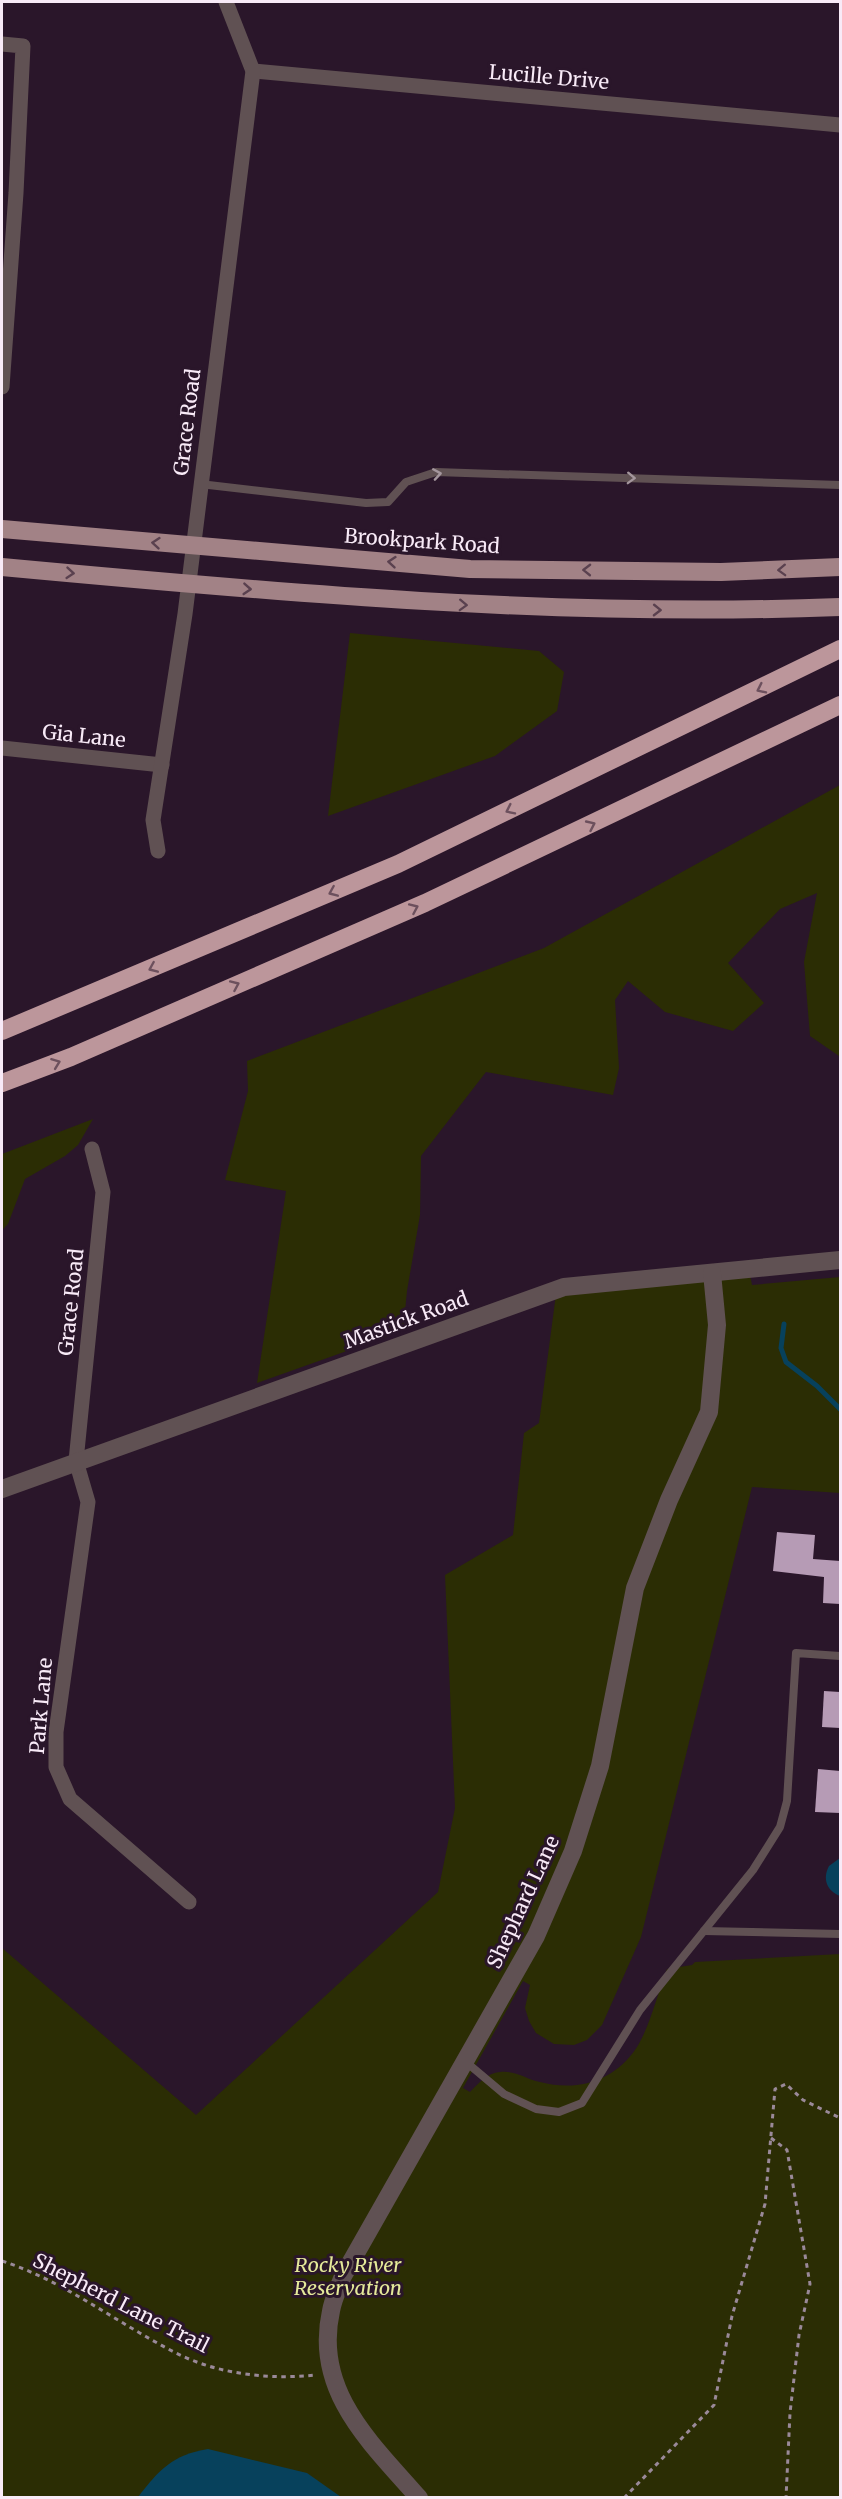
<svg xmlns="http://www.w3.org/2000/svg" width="842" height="2499" font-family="Merriweather,serif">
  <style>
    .green { fill: #2b2d04 }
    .water { fill: #07415c }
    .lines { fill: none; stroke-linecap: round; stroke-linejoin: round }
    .stream { stroke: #07415c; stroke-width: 5 }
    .building { fill: #b69bb5 }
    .path { stroke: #9a8999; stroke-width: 3; stroke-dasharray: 4.5 4.5; stroke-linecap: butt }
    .service { stroke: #605153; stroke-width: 8 }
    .minor { stroke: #605153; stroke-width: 15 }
    .tertiary { stroke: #605153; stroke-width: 18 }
    .primary { stroke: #a28286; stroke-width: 18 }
    .motorway { stroke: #bc969b; stroke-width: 18 }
    .oneway { stroke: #a4969d }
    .oneway2 { stroke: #5a414f }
    .oneway3 { stroke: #6c505d }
    .labels { text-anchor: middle; stroke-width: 6; stroke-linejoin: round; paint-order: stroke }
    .street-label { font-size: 20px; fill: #f8eaf7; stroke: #2a162a }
    .park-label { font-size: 20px; font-style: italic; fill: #e5ea9a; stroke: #2a162a }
  </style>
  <rect width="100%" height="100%" fill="#2a162a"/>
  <g class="green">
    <polygon points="350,633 539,651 564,672 557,711 495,756 328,816"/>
    <polygon points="840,785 839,1056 810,1036 804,962 817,893 780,909 728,963 764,1003 733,1031 665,1012 628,981 615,1000 619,1068 613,1095 486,1072 421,1156 420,1215 407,1291 403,1331 257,1383 286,1191 225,1180 248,1091 247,1061 544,948"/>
    <polygon points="93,1119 78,1145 65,1156 25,1179 8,1224 2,1230 2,1154"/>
    <path d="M750,1275L752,1285L840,1277V1493L752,1487L641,1937L602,2025L587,2040L574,2045L554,2044L536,2033L529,2021L525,2008L530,1985L523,1981L463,2088L470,2092C479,2083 487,2073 500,2072C515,2070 526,2079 540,2082C578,2092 615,2081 637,2047C650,2026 658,1992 667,1969L692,1965L695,1962L840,1954V2497H2V1948L196,2115L438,1892L455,1808L445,1575L513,1535L524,1433L539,1423L556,1294Z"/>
  </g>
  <g class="water">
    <path d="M840,1858V1896C827,1891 822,1879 829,1866Z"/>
    <path d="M208,2449L307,2473L341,2497H138C159,2470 172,2455 208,2449Z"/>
  </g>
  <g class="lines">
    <polyline class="stream" points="784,1324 781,1348 786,1362 817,1386 840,1409"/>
  </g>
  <g class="building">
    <polygon points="777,1532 815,1535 813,1559 840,1561 840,1604 823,1603 824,1577 773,1571"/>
    <polygon points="824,1691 840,1692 840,1728 822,1727"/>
    <polygon points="818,1769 840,1771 840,1813 815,1812"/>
  </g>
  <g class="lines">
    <g class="path">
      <polyline points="771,2138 787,2150 810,2284 799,2335 790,2413 786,2498"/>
      <path d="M2,2261C64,2281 117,2323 176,2353C217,2374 269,2380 315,2375"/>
      <polyline points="624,2498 714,2405 732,2316 765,2204 775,2089 786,2084 803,2100 840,2118"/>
    </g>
    <g class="service">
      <polyline points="200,484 366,503 388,502 406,482 436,472 840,485"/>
      <polyline points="704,1931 840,1934"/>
      <polyline points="466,2062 504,2094 536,2109 559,2112 582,2103 640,2010 753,1870 780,1827 787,1801 796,1653 840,1656"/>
    </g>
    <g class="minor">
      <polyline points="2,44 23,46 16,193 2,387"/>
      <polyline points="253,71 840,125"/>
      <polyline points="2,748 162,765"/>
      <polyline points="158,851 153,820 185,614 253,71 226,2"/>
      <polyline points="92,1149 103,1192 76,1461 88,1502 56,1732 56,1767 70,1799 189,1902"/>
    </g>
    <g class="tertiary">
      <polyline points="2,1489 564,1287 840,1260"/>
      <path d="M419,2498C371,2443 313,2391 331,2311C333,2299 339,2287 343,2276L536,1936L573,1851L600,1766L635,1588L669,1500L709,1412L717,1325L712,1273"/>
    </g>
    <g class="primary">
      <polyline points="2,529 470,569 721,572 840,567"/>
      <path d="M2,567C281,593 560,618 840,607"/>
    </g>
    <g class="motorway">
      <polyline points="2,1031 398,864 840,649"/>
      <polyline points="2,1083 71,1057 425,903 840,705"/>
    </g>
  </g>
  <defs><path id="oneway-chevron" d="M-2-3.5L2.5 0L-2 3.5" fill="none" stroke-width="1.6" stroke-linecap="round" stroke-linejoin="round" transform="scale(1.5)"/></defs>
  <g class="oneway">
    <use href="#oneway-chevron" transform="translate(437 474) rotate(-9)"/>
    <use href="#oneway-chevron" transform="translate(631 478) rotate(2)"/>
  </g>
  <g class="oneway2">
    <use href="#oneway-chevron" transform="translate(156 543) rotate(-175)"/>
    <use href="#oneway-chevron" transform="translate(392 562) rotate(-175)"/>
    <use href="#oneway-chevron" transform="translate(587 570) rotate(-179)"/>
    <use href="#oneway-chevron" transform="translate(782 570) rotate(178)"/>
    <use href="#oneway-chevron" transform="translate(70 573) rotate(5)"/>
    <use href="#oneway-chevron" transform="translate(247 589) rotate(4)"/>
    <use href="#oneway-chevron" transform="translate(463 605) rotate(2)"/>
    <use href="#oneway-chevron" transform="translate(657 610) rotate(1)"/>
  </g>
  <g class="oneway3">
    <use href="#oneway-chevron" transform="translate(761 689) rotate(154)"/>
    <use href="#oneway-chevron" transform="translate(510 810) rotate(154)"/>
    <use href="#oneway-chevron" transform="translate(591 825) rotate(-25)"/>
    <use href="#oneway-chevron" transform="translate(333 892) rotate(157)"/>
    <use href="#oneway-chevron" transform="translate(414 908) rotate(-24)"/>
    <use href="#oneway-chevron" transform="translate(153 968) rotate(157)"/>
    <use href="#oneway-chevron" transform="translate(235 985) rotate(-24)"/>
    <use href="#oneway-chevron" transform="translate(56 1063) rotate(-21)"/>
  </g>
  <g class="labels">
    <g class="street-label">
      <text transform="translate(549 77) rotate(5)" y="7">Lucille Drive</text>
      <text transform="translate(187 422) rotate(-83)" y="7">Grace Road</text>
      <text transform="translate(422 541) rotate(4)" y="7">Brookpark Road</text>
      <text transform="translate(84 736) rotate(6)" y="7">Gia Lane</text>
      <text transform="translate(71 1302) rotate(-84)" y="7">Grace Road</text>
      <text transform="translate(406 1320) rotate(-20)" y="7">Mastick Road</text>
      <text transform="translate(41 1706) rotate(-85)" y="7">Park Lane</text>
      <text transform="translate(523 1902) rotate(-65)" y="7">Shephard Lane</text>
      <text transform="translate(121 2303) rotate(27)" y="7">Shepherd Lane Trail</text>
    </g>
    <g class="park-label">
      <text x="348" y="2272">Rocky River<tspan x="348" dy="23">Reservation</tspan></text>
    </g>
  </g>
  <rect width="842" height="2499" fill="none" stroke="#f8eaf7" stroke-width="6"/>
</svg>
